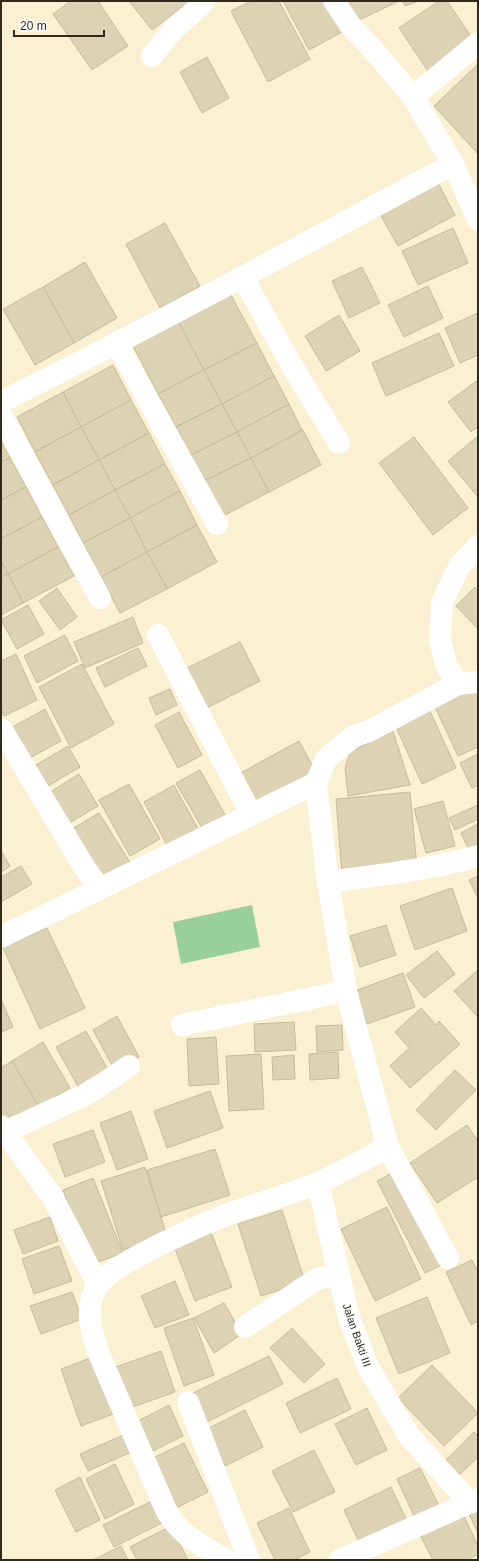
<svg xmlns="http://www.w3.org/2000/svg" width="479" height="1561" font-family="Arial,sans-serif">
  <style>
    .green { fill: #98cf9d }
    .building { fill: #ddd2b4; stroke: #c6bb9d }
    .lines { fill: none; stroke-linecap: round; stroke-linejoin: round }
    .street { stroke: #fff; stroke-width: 22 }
    .labels { text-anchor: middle; stroke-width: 4; stroke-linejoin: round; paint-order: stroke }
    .street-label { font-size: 11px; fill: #2e2a1e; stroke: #fdfefd }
  </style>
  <rect width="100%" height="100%" fill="#fbf0d1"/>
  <polygon class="green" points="252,905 260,947 181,964 173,922"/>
  <g class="building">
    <polygon points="71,1 98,1 128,46 92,70 53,14"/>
    <polygon points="129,1 196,1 189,6 187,3 152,30"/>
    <polygon points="251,1 279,1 310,59 268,82 231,11"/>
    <polygon points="283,1 328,1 344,31 309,50"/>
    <polygon points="347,1 399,1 357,21"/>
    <polygon points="403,1 419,1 405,6"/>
    <polygon points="439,1 447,1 475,42 430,74 399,28"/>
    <polygon points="207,57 229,98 202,113 180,72"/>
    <polygon points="478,64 478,154 434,106"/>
    <polygon points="437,181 455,215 398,246 379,212"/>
    <polygon points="165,223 200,286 160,308 126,244"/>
    <polygon points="453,228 468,263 418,285 402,251"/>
    <polygon points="85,262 117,318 74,343 43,287"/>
    <polygon points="362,267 380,303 349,318 332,281"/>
    <polygon points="428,286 443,318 404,337 388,305"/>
    <polygon points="43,287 74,343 35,365 3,309"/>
    <polygon points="231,295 257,343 204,370 179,323"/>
    <polygon points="478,313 478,355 460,363 445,328"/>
    <polygon points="339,315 360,351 326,371 305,336"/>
    <polygon points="179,323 204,370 158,394 133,346"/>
    <polygon points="439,333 454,366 386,396 372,363"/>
    <polygon points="257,343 274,376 222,404 204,370"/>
    <polygon points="113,365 131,400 81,427 63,392"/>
    <polygon points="204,370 222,404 176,427 158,394"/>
    <polygon points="274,376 289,404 237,432 222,404"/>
    <polygon points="478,380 478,427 471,432 448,402"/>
    <polygon points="63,392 81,427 35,452 17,417"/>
    <polygon points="131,400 149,433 99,460 81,427"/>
    <polygon points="222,404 237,432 191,455 176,427"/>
    <polygon points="289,404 302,430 251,458 237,432"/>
    <polygon points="81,427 99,460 53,485 35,452"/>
    <polygon points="303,430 321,465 269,492 251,458"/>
    <polygon points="237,432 251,458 204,481 191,455"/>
    <polygon points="149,433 165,464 115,490 99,460"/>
    <polygon points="478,436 478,497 448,461"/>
    <polygon points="414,437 468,508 433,535 379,463"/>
    <polygon points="1,441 10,458 1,462"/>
    <polygon points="10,458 26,487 1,500 1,462"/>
    <polygon points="251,458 269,492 223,516 204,481"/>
    <polygon points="99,460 115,490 69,515 53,485"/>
    <polygon points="165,464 180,491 130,518 115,490"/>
    <polygon points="26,487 42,517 1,539 1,500"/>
    <polygon points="115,490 130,518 83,543 69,515"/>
    <polygon points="180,491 197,525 147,552 130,518"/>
    <polygon points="42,517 58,547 8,574 1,561 1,539"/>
    <polygon points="130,518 147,552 101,577 83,543"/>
    <polygon points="197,525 217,562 167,589 147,552"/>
    <polygon points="58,547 74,576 23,603 8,574"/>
    <polygon points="147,552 167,589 120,613 101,577"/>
    <polygon points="1,561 8,574 1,577"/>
    <polygon points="8,574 23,603 1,615 1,577"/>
    <polygon points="475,587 478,591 478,629 456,606"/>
    <polygon points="57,588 77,617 60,630 39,601"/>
    <polygon points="28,605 44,634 17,649 1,620"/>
    <polygon points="133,617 143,643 85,668 74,642"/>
    <polygon points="65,635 78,661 37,683 24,656"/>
    <polygon points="240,642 260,681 201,711 181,671"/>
    <polygon points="138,648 147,666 105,687 96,668"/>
    <polygon points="16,654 37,700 4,716 1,709 1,661"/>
    <polygon points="82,664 114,724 71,748 39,687"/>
    <polygon points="478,684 478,747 458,756 434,705"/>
    <polygon points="170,689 177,705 156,715 149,698"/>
    <polygon points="45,709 61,741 24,761 7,730"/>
    <polygon points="429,709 456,768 422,784 395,725"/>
    <polygon points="179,712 202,755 178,768 155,725"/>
    <polygon points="393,731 410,785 348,796 345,768 350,752"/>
    <polygon points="299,741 316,772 252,808 235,776"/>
    <polygon points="68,746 80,767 43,789 31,768"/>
    <polygon points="478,754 478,785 472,788 460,763"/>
    <polygon points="200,770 229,822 206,835 176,783"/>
    <polygon points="79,774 98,806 66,825 47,794"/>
    <polygon points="129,784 160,839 130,856 99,800"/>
    <polygon points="174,785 201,834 170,851 144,802"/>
    <polygon points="410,792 417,867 342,874 336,799"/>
    <polygon points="443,801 455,846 426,853 414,809"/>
    <polygon points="478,805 478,819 455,830 449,818"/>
    <polygon points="99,813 131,864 99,883 67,832"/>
    <polygon points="478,824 478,851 471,854 461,833"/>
    <polygon points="1,851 10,866 1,872"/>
    <polygon points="21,866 32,884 1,902 1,877"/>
    <polygon points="478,876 478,898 469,880"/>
    <polygon points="452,888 467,931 415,950 400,906"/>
    <polygon points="386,925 396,955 360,967 350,936"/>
    <polygon points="47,928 85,1008 40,1029 3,948"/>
    <polygon points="437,951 455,974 424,998 406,975"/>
    <polygon points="478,970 478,1017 454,991"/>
    <polygon points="403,973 415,1007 367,1024 355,991"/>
    <polygon points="1,999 13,1027 1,1032"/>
    <polygon points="421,1008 436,1025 439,1021 460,1044 410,1088 390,1066 409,1048 395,1032"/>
    <polygon points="117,1016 139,1057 115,1071 93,1030"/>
    <polygon points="294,1022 296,1050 255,1052 254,1024"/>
    <polygon points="342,1025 343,1050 317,1052 316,1026"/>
    <polygon points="86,1031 110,1073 80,1090 56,1047"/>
    <polygon points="216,1037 219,1084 189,1086 187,1039"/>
    <polygon points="43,1042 70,1088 39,1107 12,1061"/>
    <polygon points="338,1052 339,1078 310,1080 309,1054"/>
    <polygon points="261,1054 264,1109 229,1111 226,1056"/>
    <polygon points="294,1055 295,1079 273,1080 272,1057"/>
    <polygon points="12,1061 39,1107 6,1127 1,1118 1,1068"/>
    <polygon points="455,1070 476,1090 436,1130 416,1110"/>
    <polygon points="210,1091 223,1128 167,1148 154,1111"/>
    <polygon points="131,1111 148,1159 117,1170 100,1123"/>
    <polygon points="467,1125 478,1141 478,1177 437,1203 410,1163"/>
    <polygon points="93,1130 105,1162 65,1177 53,1144"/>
    <polygon points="215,1149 230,1195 161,1217 147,1170"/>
    <polygon points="145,1167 167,1236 123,1250 101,1181"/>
    <polygon points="396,1171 444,1264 425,1273 377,1181"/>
    <polygon points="93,1178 123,1253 92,1264 63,1190"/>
    <polygon points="387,1207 421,1279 375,1301 341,1229"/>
    <polygon points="282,1210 305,1282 261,1296 238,1224"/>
    <polygon points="50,1217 58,1241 23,1254 14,1230"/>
    <polygon points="211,1232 232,1287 195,1301 174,1246"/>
    <polygon points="59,1246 72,1281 34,1294 22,1259"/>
    <polygon points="472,1260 478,1271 478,1321 471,1325 446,1272"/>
    <polygon points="175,1281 189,1315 155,1328 141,1296"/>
    <polygon points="72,1292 82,1319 41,1334 30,1306"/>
    <polygon points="427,1297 450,1353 399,1374 376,1318"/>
    <polygon points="224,1303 242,1334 214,1353 194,1318"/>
    <polygon points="193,1318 214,1375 184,1386 164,1328"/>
    <polygon points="292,1328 325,1364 304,1383 270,1348"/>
    <polygon points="161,1351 175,1392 127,1409 113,1368"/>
    <polygon points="96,1356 116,1413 81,1426 61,1369"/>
    <polygon points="269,1356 283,1384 203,1424 189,1395"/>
    <polygon points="432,1365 478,1413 444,1446 398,1398"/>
    <polygon points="337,1378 351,1409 300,1433 286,1403"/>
    <polygon points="169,1405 183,1436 149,1453 134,1423"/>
    <polygon points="367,1408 387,1450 356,1465 335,1424"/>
    <polygon points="245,1410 263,1447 225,1466 207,1429"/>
    <polygon points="474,1432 478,1436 478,1457 454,1480 440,1466"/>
    <polygon points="128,1433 136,1450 88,1471 80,1454"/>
    <polygon points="184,1443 208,1492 172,1510 149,1460"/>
    <polygon points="314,1450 335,1492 293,1512 272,1471"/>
    <polygon points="115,1464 134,1504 105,1519 86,1479"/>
    <polygon points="420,1468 438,1504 414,1516 397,1479"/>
    <polygon points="80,1477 100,1520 76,1532 55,1490"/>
    <polygon points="391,1487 407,1521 360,1544 344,1510"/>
    <polygon points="152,1501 162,1523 114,1547 103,1525"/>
    <polygon points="478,1504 478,1533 467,1510"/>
    <polygon points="289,1508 310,1552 294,1560 275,1560 257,1523"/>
    <polygon points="463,1514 478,1546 478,1554 467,1560 433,1560 420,1535"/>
    <polygon points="171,1526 188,1560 137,1560 130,1547"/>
    <polygon points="121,1546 128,1560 93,1560"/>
  </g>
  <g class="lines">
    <g class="street">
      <polyline points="334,1 350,25 376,53 413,97 453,164 478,220"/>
      <polyline points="152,56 171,32 200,6 204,1"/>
      <polyline points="413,97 478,43"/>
      <polyline points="243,278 292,366 339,443"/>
      <polyline points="117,344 217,524"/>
      <path d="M1,402C153,326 303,245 453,164"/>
      <polyline points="1,415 100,598"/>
      <polyline points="158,635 251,814"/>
      <polyline points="458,684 446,665 440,640 442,602 460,565 478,546"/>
      <polyline points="2,730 83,865 99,888"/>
      <path d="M328,882C378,875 429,870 478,856"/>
      <polyline points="1,937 316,783"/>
      <polyline points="182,1025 346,991"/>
      <polyline points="1,1126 53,1198 98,1285"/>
      <polyline points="5,1132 83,1096 101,1085 129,1066"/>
      <polyline points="318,1183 349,1318 368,1367 409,1436 470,1503"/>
      <polyline points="448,1258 388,1147 346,991 328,882 316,783 326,759 354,736 369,731 458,684 478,682"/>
      <polyline points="245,1327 317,1279 339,1274"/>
      <polyline points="188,1402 249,1560"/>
      <path d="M226,1560C201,1545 182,1537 166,1510L99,1354C91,1331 83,1306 99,1284C109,1271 124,1264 138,1256C166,1241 196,1227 226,1215C256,1204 288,1195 318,1183C342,1172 365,1159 388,1147"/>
      <polyline points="340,1560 478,1499"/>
    </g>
  </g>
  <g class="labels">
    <g class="street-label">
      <text transform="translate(357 1335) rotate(71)" y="4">Jalan Bakti III</text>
    </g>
  </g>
  <rect width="479" height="1561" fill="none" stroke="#2e2a1e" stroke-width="4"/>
  <path d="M14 30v6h90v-6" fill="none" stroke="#2e2a1e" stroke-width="2"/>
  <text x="20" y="30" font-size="12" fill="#2e2a1e" stroke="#fdfefd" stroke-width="3" paint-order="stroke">20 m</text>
</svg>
